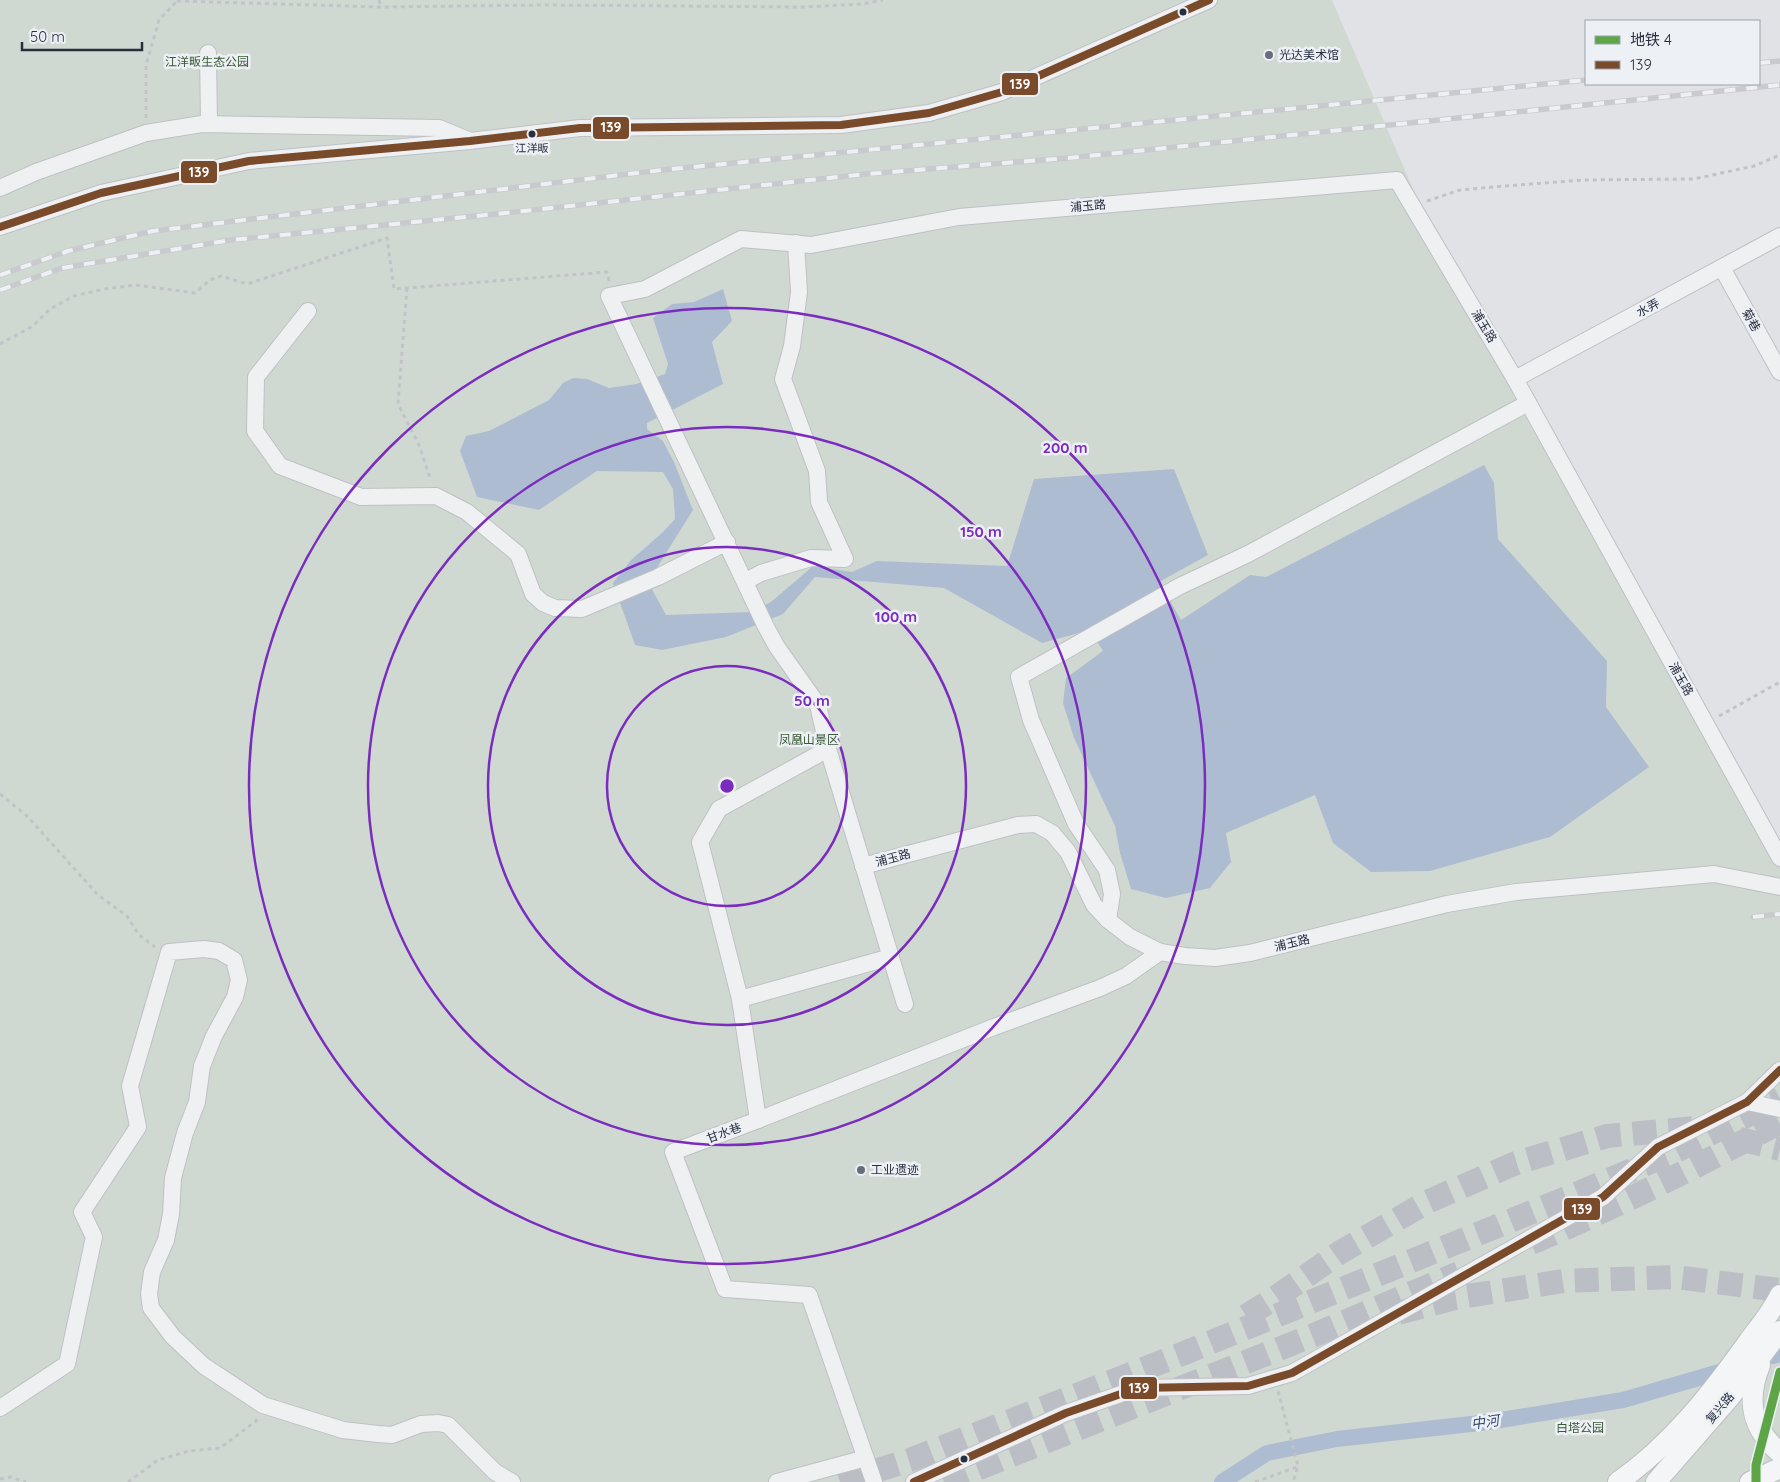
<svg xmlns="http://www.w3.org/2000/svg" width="1780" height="1482" font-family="Quicksand,'Noto Sans SC',sans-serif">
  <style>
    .green { fill: #d0d9d1 }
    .water { fill: #aebcd1 }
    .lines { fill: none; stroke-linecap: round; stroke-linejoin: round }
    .canal { stroke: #aebcd1; stroke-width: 16 }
    .highway-tunnel { stroke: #bbbec4; stroke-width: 24; stroke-dasharray: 24 12; stroke-linecap: butt }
    .minor-casing { stroke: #bec0c4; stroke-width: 18 }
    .major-casing { stroke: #bcbfc3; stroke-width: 22 }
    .path { stroke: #c2c3c8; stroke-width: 3; stroke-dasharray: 4 4; stroke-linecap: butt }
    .minor { stroke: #eff0f2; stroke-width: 16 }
    .major { stroke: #f4f5f6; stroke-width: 20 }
    .rail-casing { stroke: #c9cacd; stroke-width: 5.5 }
    .rail { stroke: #edf0f5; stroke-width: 4; stroke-dasharray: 11; stroke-linecap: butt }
    .bus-1-casing { stroke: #edf0f5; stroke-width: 11 }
    .bus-1 { stroke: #7a4b2a; stroke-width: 8 }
    .metro-1-casing { stroke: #edf0f5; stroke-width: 12 }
    .metro-1 { stroke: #5da547; stroke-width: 9 }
    .ring { fill: none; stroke: #7b2cbf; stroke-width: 2.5 }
    .bus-dot { fill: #272e3e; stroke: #edf0f5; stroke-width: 2 }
    .poi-dot { fill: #686d79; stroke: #edf0f5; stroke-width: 2 }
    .labels { text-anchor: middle; stroke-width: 5; stroke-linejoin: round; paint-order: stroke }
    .bus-label { font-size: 11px; fill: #272e3e; stroke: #edf0f5 }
    .poi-label { font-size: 12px; fill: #272e3e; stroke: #edf0f5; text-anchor: start }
    .park-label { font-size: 12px; fill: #395a34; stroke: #edf0f5 }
    .street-label { font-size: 12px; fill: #272e3e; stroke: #edf0f5 }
    .water-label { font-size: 14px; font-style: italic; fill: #314a73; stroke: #edf0f5 }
    .centre { fill: #7b2cbf; stroke: #edf0f5; stroke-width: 2.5 }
    .ring-label { font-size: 15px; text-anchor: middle; font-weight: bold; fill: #7b2cbf; stroke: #edf0f5; stroke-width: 5; stroke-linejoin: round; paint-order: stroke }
    .line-badge { stroke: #edf0f5; stroke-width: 2 }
    .badge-label { font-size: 14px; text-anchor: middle; font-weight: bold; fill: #fff }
  </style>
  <rect width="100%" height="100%" fill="#e0e2e6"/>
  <polygon class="green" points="0,0 1332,0 1430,229 1780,848 1780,1482 0,1482"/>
  <polygon class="water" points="723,289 732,321 712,342 723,384 647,423 647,429 663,441 674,462 693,510 648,582 666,615 751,612 771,602 813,566 852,572 877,561 1007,566 1034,479 1174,469 1208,555 1159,582 1181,620 1250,575 1266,577 1484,465 1494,483 1498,539 1607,661 1606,707 1649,767 1550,837 1430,871 1371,872 1333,843 1315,795 1226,833 1231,862 1210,888 1166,898 1131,889 1120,853 1115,826 1074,738 1063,703 1066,678 1103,651 1090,630 1042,643 944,588 815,577 783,614 726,637 662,650 635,645 613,583 631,560 663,532 675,519 673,489 663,472 597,471 539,510 477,497 460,451 466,436 489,431 549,400 563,383 573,378 587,379 609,388 636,384 665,374 668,364 653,318 672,304 694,302"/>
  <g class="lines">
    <g class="canal">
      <polyline points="1773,1356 1780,1354"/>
      <polyline points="1222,1482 1267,1453 1337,1439 1489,1422 1623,1400 1733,1368"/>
    </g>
    <g class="highway-tunnel">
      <polyline points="1739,1139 1780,1149"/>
      <path d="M1531,1243C1616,1207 1699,1166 1780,1122"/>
      <polyline points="1398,1313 1455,1298 1563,1281 1675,1277 1780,1290"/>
      <polyline points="1246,1316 1275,1298 1339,1253 1427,1202 1516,1163 1607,1136 1696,1128 1704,1130"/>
      <polyline points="840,1482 910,1460 1182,1354 1569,1197 1674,1152 1780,1099"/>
      <polyline points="944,1482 1314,1335 1459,1273"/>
    </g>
    <defs>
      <g id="minor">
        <polyline points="208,53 209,124"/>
        <polyline points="0,188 36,172 146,133 202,124 439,128 468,140"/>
        <polyline points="0,227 101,193 249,161 470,141 580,128 841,125 929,113 1002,92 1209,0"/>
        <polyline points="1722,268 1780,372"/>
        <polyline points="308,311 256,377 255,431 280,466 361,497 436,496 467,512 518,554 533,594 543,603 555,608 582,609 658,577 727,542"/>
        <polyline points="1515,379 1780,236"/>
        <polyline points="746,581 761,573 811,558 845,559 819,502 817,471 783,379 792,346 799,292 796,243"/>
        <polyline points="828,749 719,809 700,842 740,999 758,1120 673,1152 725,1289 809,1295 874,1482"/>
        <polyline points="863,866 1018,825 1036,824 1052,833 1068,852 1094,905 1108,920 1130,937 1160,952 1185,956 1215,958 1250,953 1447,904 1516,892 1714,874 1780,887"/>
        <polyline points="1108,920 1112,894 1107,870 1076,824 1031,720 1019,677 1180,586 1248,554 1528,403"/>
        <polyline points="740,999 891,957"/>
        <polyline points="905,1004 828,749 818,705 777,647 766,627 609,296 645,289 741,239 811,245 959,217 1397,180 1515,379 1780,858"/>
        <polyline points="1747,1102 1780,1109"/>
        <polyline points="758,1120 994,1027 1100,988 1126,976 1160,952"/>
        <polyline points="0,1408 67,1364 94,1237 82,1212 138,1127 130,1086 169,952 204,949 219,951 234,960 239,980 235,997 214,1036 202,1066 197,1102 185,1133 173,1178 171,1214 166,1240 152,1272 149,1294 151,1308 173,1337 204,1366 263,1405 343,1430 378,1434 392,1435 421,1424 438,1423 448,1425 495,1472 512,1482"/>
        <polyline points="777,1482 866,1458"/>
        <polyline points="914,1482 1066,1413 1138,1388 1248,1386 1292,1373 1603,1197 1658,1147 1747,1102 1780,1070"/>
      </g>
      <g id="major">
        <path d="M1760,1365C1746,1400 1751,1428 1780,1453"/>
        <path d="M1618,1482C1671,1445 1711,1394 1748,1342C1759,1327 1772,1312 1780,1295"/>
        <polyline points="1656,1482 1730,1397 1780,1331"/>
        <polyline points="1750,1482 1780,1468"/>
      </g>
    </defs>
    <use href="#minor" class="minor-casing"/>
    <use href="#major" class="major-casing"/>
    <g class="path">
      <polyline points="379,0 381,7"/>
      <polyline points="177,1 381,7 544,5 804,7 862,4 883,0"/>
      <polyline points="146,118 146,65 159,20 177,1"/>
      <polyline points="1427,201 1460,190 1505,186 1583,180 1694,179 1754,166 1780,155"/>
      <polyline points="407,288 398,404 419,445 431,481"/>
      <polyline points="0,344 33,326 50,309 74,296 104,289 136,285 195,293 210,280 221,276 247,284 387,238 394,289 607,272 609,281"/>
      <polyline points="1719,716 1780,682"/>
      <polyline points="0,794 27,816 98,895 127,916 139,935 155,947"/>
      <polyline points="1278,1391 1298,1466 1293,1482"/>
      <polyline points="0,1479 10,1477 26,1482"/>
      <polyline points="128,1482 158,1460 189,1451 220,1448 256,1421 257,1417"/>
      <polyline points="1255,1482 1297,1467"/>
    </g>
    <use href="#minor" class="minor"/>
    <use href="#major" class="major"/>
    <defs>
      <g id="rail">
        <polyline points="1759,63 1780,61"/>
        <polyline points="0,275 68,251 153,231 261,218 662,170 1586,80"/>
        <polyline points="0,290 62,268 231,240 496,214 866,174 1068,158 1780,85"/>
        <polyline points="1753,917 1780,914"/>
      </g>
    </defs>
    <use href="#rail" class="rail-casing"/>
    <use href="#rail" class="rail"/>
    <defs>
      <g id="bus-1">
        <polyline points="0,227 101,193 249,161 470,141 580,128 841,125 929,113 1002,92 1209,0"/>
        <polyline points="914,1482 1066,1413 1138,1388 1248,1386 1292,1373 1603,1197 1658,1147 1747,1102 1780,1070"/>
      </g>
    </defs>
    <use href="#bus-1" class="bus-1-casing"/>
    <use href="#bus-1" class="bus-1"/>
    <defs>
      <polyline id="metro-1" points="1756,1482 1756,1465 1780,1372"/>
    </defs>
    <use href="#metro-1" class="metro-1-casing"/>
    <use href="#metro-1" class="metro-1"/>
  </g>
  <g class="ring">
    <circle cx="727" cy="786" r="120"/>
    <circle cx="727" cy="786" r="239"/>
    <circle cx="727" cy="786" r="359"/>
    <circle cx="727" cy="786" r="478"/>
  </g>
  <g class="bus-dot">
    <circle cx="1183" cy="12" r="4.5"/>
    <circle cx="532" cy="134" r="4.5"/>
    <circle cx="964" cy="1459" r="4.5"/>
  </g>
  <g class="poi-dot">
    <circle cx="1269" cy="55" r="5"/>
    <circle cx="861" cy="1170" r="5"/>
  </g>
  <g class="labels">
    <g class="bus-label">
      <text x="532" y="152">江洋畈</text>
    </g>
    <g class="poi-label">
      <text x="1279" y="59">光达美术馆</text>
      <text x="871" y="1174">工业遗迹</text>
    </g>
    <g class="park-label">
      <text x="207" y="66">江洋畈生态公园</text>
      <text x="809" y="744">凤凰山景区</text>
      <text x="1580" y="1432">白塔公园</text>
    </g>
    <g class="street-label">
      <text transform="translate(1088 206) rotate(-5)" y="4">浦玉路</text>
      <text transform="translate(1648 308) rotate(-28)" y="4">水弄</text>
      <text transform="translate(1751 320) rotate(61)" y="4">菊巷</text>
      <text transform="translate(1484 326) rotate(59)" y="4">浦玉路</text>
      <text transform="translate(1681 679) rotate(61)" y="4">浦玉路</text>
      <text transform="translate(893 858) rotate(-15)" y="4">浦玉路</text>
      <text transform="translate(1292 943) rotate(-14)" y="4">浦玉路</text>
      <text transform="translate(724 1133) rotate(-20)" y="4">甘水巷</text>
      <text transform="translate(1720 1408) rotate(-50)" y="4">复兴路</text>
    </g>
    <g class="water-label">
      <text transform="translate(1485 1422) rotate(-8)" y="5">中河</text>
    </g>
  </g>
  <circle cx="727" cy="786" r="8" class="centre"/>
  <g class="ring-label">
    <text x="1065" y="453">200 m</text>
    <text x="981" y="537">150 m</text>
    <text x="896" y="622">100 m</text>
    <text x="812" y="706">50 m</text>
  </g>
  <g class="line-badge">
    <rect x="1001" y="72" width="38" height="24" rx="5" fill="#7a4b2a"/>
    <rect x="592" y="116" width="38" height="24" rx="5" fill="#7a4b2a"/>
    <rect x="180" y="160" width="38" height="24" rx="5" fill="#7a4b2a"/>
    <rect x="1563" y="1197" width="38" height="24" rx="5" fill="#7a4b2a"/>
    <rect x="1120" y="1376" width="38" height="24" rx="5" fill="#7a4b2a"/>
  </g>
  <g class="badge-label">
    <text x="1020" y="89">139</text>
    <text x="611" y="132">139</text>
    <text x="199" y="177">139</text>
    <text x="1582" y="1214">139</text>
    <text x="1139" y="1393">139</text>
  </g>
  <rect x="1585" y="20" width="175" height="65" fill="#edf0f5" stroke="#9ea2ac"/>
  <rect x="1595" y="36" width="25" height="8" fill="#5da547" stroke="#9ea2ac"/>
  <text x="1630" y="45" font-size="15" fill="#272e3e">地铁 4</text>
  <rect x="1595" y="61" width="25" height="8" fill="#7a4b2a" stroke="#9ea2ac"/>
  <text x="1630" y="70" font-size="15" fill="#272e3e">139</text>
  <path d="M22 42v8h120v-8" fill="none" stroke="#272e3e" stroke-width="2.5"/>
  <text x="30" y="42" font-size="15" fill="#272e3e" stroke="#edf0f5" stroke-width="4" paint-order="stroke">50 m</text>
</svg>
